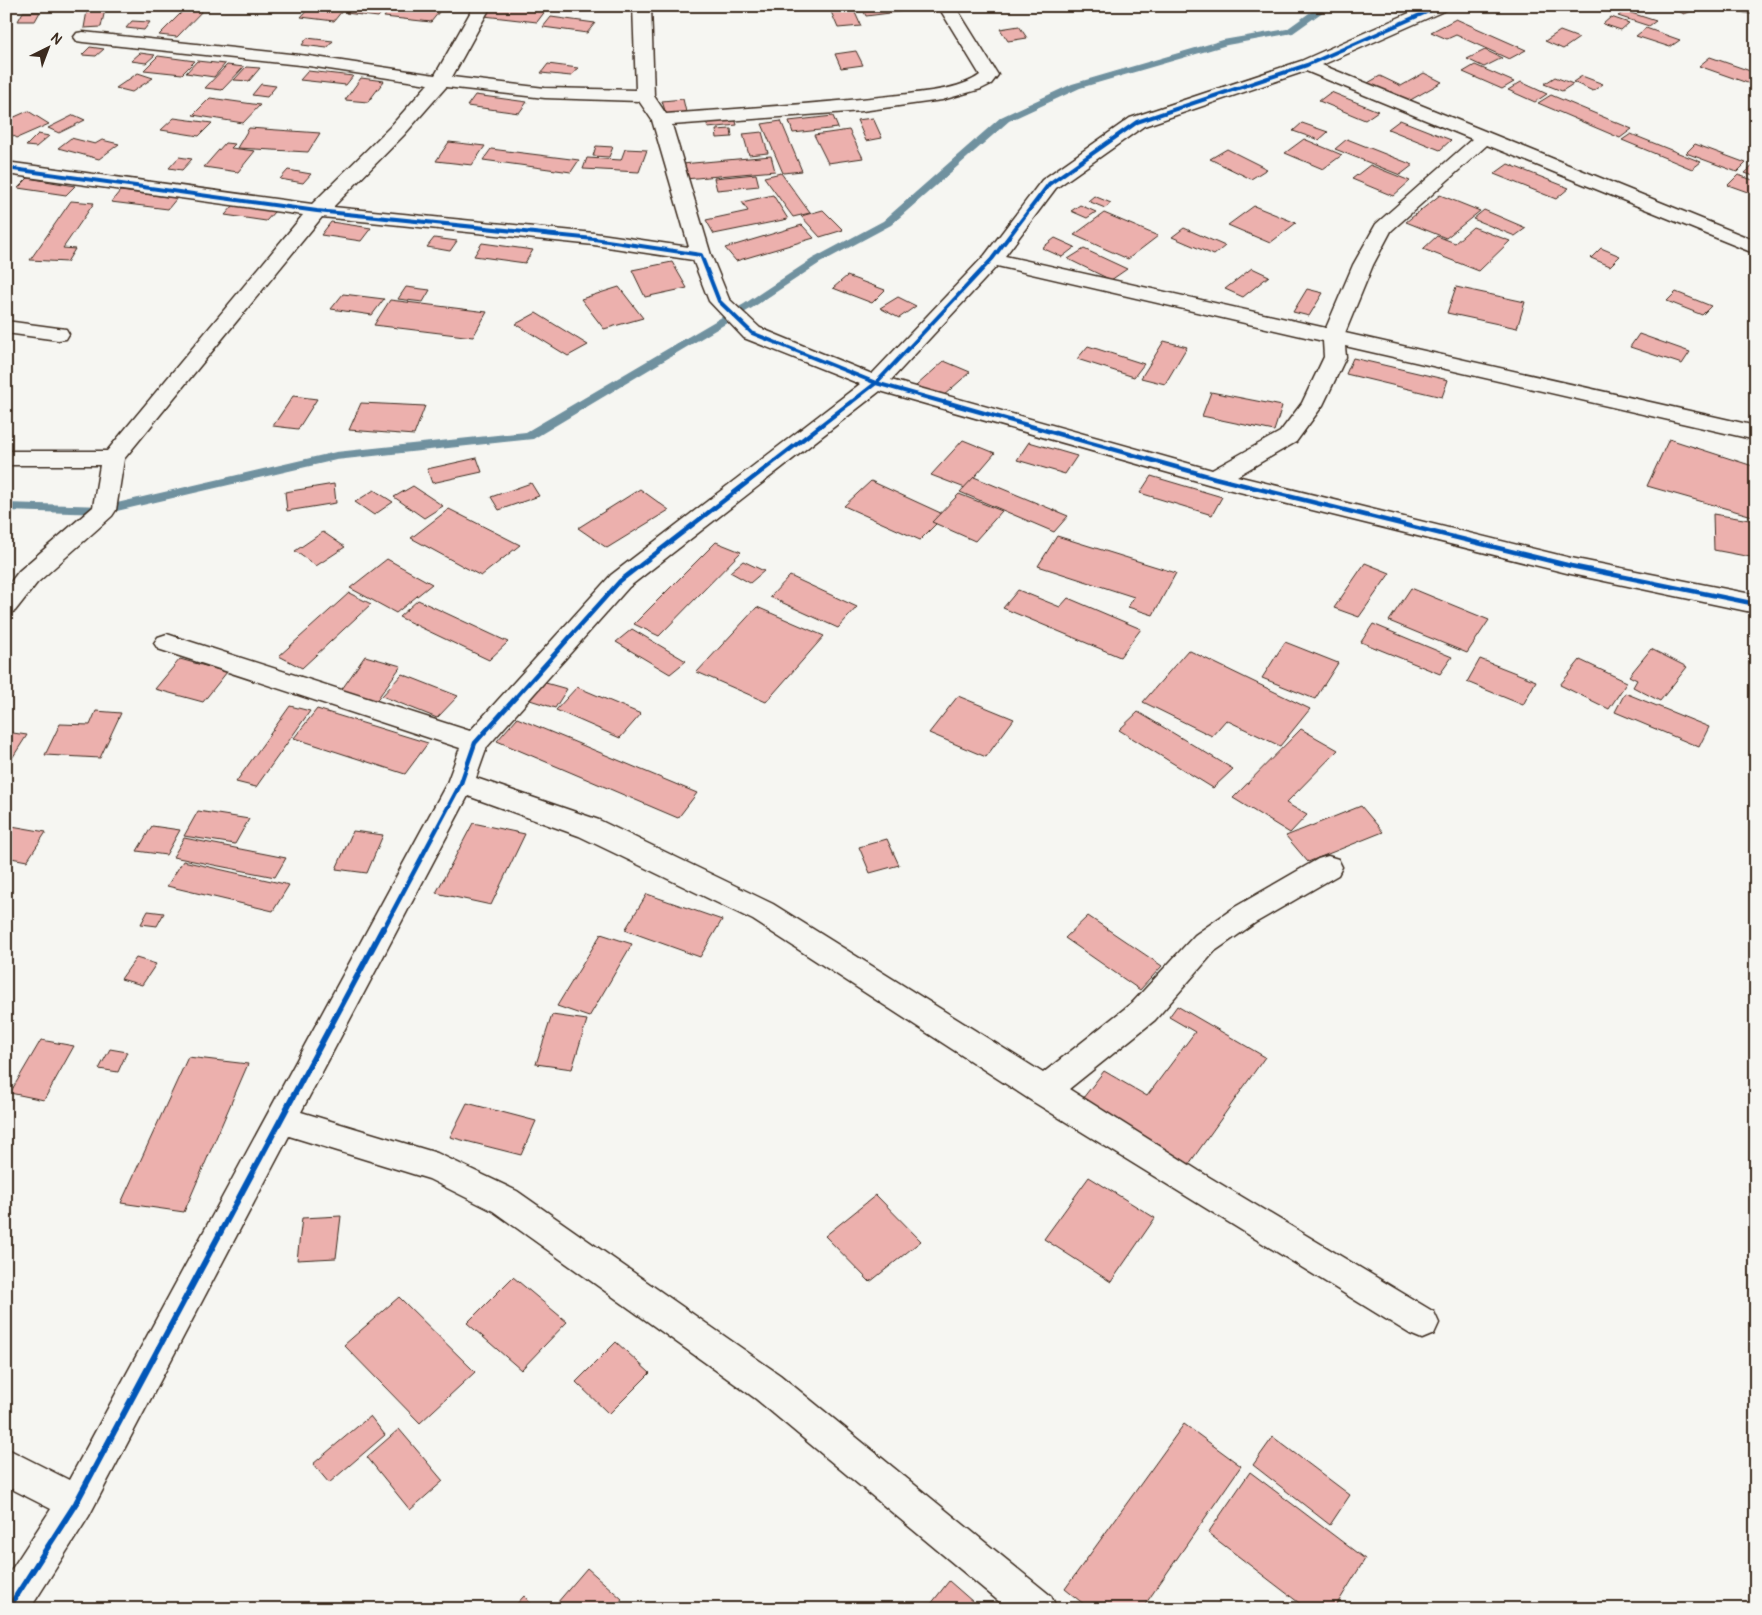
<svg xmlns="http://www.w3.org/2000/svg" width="1762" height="1615" font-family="Pangolin,sans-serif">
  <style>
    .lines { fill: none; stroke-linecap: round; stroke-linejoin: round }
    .stream { fill: #70919f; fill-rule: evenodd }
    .building { fill: #ecb0ad; stroke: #3b2a1e }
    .minor-casing { stroke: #3b2a1e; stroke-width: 3 }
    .minor { fill: #f6f6f2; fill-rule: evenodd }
    .cycleway-far2-casing { stroke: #f6f6f2; stroke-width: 6 }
    .cycleway-far1-casing { stroke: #f6f6f2; stroke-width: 8 }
    .cycleway-casing { stroke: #f6f6f2; stroke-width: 9 }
    .cycleway-far2 { stroke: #0057b8; stroke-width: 4 }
    .cycleway-far1 { stroke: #0057b8; stroke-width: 4.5 }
    .cycleway { stroke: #0057b8; stroke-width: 6 }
  </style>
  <rect width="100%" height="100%" fill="#f6f6f2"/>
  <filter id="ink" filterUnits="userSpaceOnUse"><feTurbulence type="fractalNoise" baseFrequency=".02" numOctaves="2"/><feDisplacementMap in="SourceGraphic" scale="10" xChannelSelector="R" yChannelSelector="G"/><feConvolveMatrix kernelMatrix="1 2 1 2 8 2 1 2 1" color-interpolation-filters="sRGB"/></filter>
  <g filter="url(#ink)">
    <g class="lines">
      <polygon class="stream" points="1319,6 1331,6 1293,33 1227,45 1080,88 1009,121 891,225 820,263 752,308 533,439 336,460 104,514 6,511 6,503 104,506 336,452 526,432 744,304 812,259 883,221 1001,117 1072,84 1223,40 1287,29"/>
    </g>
    <g class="building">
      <polygon points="188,6 207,6 177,37 159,35"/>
      <polygon points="311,6 346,6 334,21 301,17"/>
      <polygon points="352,6 381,6 387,7 378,17 346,13"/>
      <polygon points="491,6 549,6 537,22 484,16"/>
      <polygon points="852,6 861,26 838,28 829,7"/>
      <polygon points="861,6 912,6 914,10 866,16"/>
      <polygon points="1669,6 1700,6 1702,7 1684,14"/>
      <polygon points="391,7 439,12 431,22 384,17"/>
      <polygon points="105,10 101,27 84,28 87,11"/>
      <polygon points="1625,11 1656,21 1649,26 1618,16"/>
      <polygon points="23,12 40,12 35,21 18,21"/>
      <polygon points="551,17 595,23 587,33 543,27"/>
      <polygon points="1611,17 1629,23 1621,30 1603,24"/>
      <polygon points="1456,19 1526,50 1509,59 1456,35 1447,39 1431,32"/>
      <polygon points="132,21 150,22 144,30 126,28"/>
      <polygon points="1019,26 1027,38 1008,41 1000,29"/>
      <polygon points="1646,28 1680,40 1670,47 1636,36"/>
      <polygon points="1560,31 1579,38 1563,49 1545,41"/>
      <polygon points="307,38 333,41 327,48 302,45"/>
      <polygon points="90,47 104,49 96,56 82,55"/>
      <polygon points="1485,50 1502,58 1484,67 1467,59"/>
      <polygon points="856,51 863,65 841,68 835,54"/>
      <polygon points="140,53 155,55 146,63 131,61"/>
      <polygon points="158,56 195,61 182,74 144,70"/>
      <polygon points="1710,57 1756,73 1756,86 1699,66"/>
      <polygon points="197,61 225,64 214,77 186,73"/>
      <polygon points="548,64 578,68 571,76 541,73"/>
      <polygon points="227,65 244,67 222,90 205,88"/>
      <polygon points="1475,65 1514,82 1502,89 1463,72"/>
      <polygon points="246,67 260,68 249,81 234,80"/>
      <polygon points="308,71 353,76 346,85 300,80"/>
      <polygon points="138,73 153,78 132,92 116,88"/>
      <polygon points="1424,73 1442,82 1407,102 1366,84 1380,76 1401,86"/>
      <polygon points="1582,76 1603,84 1593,91 1573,82"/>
      <polygon points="1555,77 1573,84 1562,91 1544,84"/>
      <polygon points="361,78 384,81 368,102 345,100"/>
      <polygon points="1521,82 1547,94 1535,102 1508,90"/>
      <polygon points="261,84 276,86 267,97 252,95"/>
      <polygon points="1331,92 1378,111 1365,120 1319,101"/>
      <polygon points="475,95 527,102 519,113 467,106"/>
      <polygon points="1551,95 1632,129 1620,138 1538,103"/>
      <polygon points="210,98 260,105 243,123 193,115"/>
      <polygon points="683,99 686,112 666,114 662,101"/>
      <polygon points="28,111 49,124 17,138 6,131 6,116 10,119"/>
      <polygon points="74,115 85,120 59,133 48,128"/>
      <polygon points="833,116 838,128 793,133 789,121"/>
      <polygon points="174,118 212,123 199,136 161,130"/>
      <polygon points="735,118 737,125 708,128 706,120"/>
      <polygon points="873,118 882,138 866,141 857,120"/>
      <polygon points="1400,120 1451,140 1440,150 1388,129"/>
      <polygon points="781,121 802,171 783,173 762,124"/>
      <polygon points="1302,123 1328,132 1319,140 1293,131"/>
      <polygon points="249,128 320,133 308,152 237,148"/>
      <polygon points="731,129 732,137 717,138 716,130"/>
      <polygon points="849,130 863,158 828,163 814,135"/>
      <polygon points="762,132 768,153 749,155 743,134"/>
      <polygon points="38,134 49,136 36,147 26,146"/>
      <polygon points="1631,134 1701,162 1692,169 1622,140"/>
      <polygon points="71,138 95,144 102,140 119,144 99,159 58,148"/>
      <polygon points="1304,139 1342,155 1323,169 1285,153"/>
      <polygon points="1347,139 1413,165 1400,175 1335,149"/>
      <polygon points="449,142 485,146 472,165 436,161"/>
      <polygon points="225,143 235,144 231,148 255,151 238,172 204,167"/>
      <polygon points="1695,144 1746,163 1737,172 1686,153"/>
      <polygon points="596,146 613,147 609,157 593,156"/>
      <polygon points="491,149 579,160 571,172 483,160"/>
      <polygon points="625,149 647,150 639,172 583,169 587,158 621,160"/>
      <polygon points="1227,149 1267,169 1251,179 1210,159"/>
      <polygon points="771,156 775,171 685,179 682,164"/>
      <polygon points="179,157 192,159 182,170 169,168"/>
      <polygon points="1756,163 1756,177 1745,173"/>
      <polygon points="1508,164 1569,188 1556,199 1494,174"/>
      <polygon points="1370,165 1410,181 1393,196 1352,179"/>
      <polygon points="288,170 311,174 303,183 280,179"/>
      <polygon points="781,173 810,213 793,217 764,177"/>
      <polygon points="756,174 759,186 717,190 714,178"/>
      <polygon points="1738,175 1756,181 1756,195 1728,185"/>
      <polygon points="28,178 75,186 66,195 18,188"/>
      <polygon points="120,191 177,198 168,209 111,202"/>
      <polygon points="773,195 788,219 714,234 706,220 748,211 742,202"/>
      <polygon points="1440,195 1480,211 1446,238 1406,222"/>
      <polygon points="1094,196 1111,203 1105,208 1088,201"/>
      <polygon points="71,201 94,203 63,248 75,249 67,262 30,260"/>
      <polygon points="234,205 275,211 266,221 225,215"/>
      <polygon points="1080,205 1096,212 1087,218 1071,211"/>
      <polygon points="1254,206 1296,223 1270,243 1228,225"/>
      <polygon points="823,210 843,230 820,237 801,216"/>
      <polygon points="1484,210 1526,228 1515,236 1473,219"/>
      <polygon points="1104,213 1158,236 1128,259 1074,235"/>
      <polygon points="331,222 371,228 361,241 321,235"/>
      <polygon points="802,225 814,238 736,261 725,248"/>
      <polygon points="1473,227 1510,241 1479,271 1423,249 1437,236 1455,243"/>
      <polygon points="1184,228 1225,246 1214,255 1172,237"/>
      <polygon points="434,238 457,241 450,251 427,247"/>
      <polygon points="1055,238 1075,247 1062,257 1042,248"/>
      <polygon points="482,243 533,250 525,263 474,256"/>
      <polygon points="1601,248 1620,256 1610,266 1591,258"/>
      <polygon points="1084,249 1127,269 1111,280 1068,259"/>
      <polygon points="672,262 687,288 645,297 632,270"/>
      <polygon points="1252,268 1269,276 1243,297 1225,289"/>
      <polygon points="847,276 885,290 872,303 833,288"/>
      <polygon points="406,287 430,290 423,302 398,299"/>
      <polygon points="619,287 643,318 604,329 581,299"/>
      <polygon points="1456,287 1525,302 1517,328 1447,313"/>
      <polygon points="1307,289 1323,293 1309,316 1293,312"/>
      <polygon points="1676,292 1711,306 1702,315 1667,301"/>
      <polygon points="343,294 384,299 372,315 331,309"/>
      <polygon points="898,297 916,306 899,318 880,308"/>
      <polygon points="390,300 487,312 473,337 374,325"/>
      <polygon points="536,313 588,345 568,356 516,324"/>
      <polygon points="1639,334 1690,352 1682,364 1630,347"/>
      <polygon points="1164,341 1187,347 1165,384 1141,378"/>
      <polygon points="1088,346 1144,364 1134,377 1077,359"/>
      <polygon points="1353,358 1448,380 1442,397 1346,374"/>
      <polygon points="944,361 970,372 942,397 916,386"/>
      <polygon points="1211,392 1282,406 1274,431 1202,416"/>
      <polygon points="293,396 317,399 298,429 273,426"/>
      <polygon points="361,403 425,406 414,435 349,430"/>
      <polygon points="1669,439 1756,467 1756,517 1647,486"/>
      <polygon points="963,440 995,453 965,488 931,475"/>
      <polygon points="1029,442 1077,456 1065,474 1017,460"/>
      <polygon points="477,458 482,472 432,483 427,469"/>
      <polygon points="1151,476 1222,497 1212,515 1140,493"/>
      <polygon points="974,477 1068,516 1054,532 960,492"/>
      <polygon points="871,481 945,515 920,540 844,506"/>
      <polygon points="531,483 539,496 499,510 491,497"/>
      <polygon points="334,484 336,503 287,511 285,492"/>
      <polygon points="413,486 443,506 424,518 394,497"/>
      <polygon points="640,489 669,510 607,548 578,528"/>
      <polygon points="374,490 393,502 374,515 355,502"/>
      <polygon points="959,494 1002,511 975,541 932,522"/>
      <polygon points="449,509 520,545 481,576 411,538"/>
      <polygon points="1713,514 1756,521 1756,558 1714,550"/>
      <polygon points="323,532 345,547 316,566 295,551"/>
      <polygon points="1057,536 1176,573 1153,615 1128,607 1134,597 1038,566"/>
      <polygon points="716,542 741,552 659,636 634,624"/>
      <polygon points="387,559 432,584 396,613 350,588"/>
      <polygon points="743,561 764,571 750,583 730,572"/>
      <polygon points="1365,563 1390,573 1359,617 1334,608"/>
      <polygon points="790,576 857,607 838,628 770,597"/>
      <polygon points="1411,588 1489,620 1467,653 1389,621"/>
      <polygon points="1018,590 1060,607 1068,598 1141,629 1120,657 1003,608"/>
      <polygon points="349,593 371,604 302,668 279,656"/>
      <polygon points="418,600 508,642 489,660 399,617"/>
      <polygon points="757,607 824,636 766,702 697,672"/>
      <polygon points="1373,624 1452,657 1440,674 1361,642"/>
      <polygon points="632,629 686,661 670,674 616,642"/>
      <polygon points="1285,642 1338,663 1315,699 1262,678"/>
      <polygon points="1651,649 1687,667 1660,701 1633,687 1637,680 1629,676"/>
      <polygon points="1188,650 1310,709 1280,746 1226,720 1212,736 1143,702"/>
      <polygon points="365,656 401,666 376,701 340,692"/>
      <polygon points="180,659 227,672 203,702 155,689"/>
      <polygon points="1480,659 1536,681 1523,705 1467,682"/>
      <polygon points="1580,660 1627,682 1609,709 1560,685"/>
      <polygon points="402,674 458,696 437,718 382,696"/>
      <polygon points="542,682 567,689 555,708 530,700"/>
      <polygon points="577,687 641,714 620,738 556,710"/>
      <polygon points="1625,693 1709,727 1699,747 1615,712"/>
      <polygon points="958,696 1014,719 986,757 929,733"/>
      <polygon points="290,706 310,711 256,787 236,782"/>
      <polygon points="317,709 428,743 405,774 294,738"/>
      <polygon points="96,711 121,713 100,758 45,755 60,724 90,725"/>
      <polygon points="1138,712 1233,769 1213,788 1119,730"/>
      <polygon points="517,718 697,793 678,818 497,741"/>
      <polygon points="1301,729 1338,750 1286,803 1307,815 1290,833 1233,798"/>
      <polygon points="6,732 27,735 11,760 6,760"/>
      <polygon points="1361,806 1383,832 1308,862 1286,836"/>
      <polygon points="198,811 249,819 235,844 184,836"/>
      <polygon points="473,823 525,834 491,905 436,893"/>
      <polygon points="6,825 46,832 27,861 6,857"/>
      <polygon points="152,826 180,830 166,855 137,851"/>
      <polygon points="353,831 383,835 367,873 336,869"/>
      <polygon points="184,838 286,858 275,877 173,857"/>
      <polygon points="887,839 899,865 870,873 859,847"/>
      <polygon points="183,861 289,885 273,911 167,886"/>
      <polygon points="647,894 722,920 700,957 625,930"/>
      <polygon points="148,911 164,913 157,926 141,924"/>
      <polygon points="1088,916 1162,966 1140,990 1065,938"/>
      <polygon points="601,934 632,944 589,1017 557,1006"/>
      <polygon points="136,958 156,964 142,985 121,979"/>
      <polygon points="1177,1006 1265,1057 1189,1164 1083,1098 1104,1071 1147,1096 1195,1032 1169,1017"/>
      <polygon points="552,1015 587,1020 572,1069 536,1064"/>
      <polygon points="41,1040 74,1046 44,1100 10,1093"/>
      <polygon points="110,1049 127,1052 118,1072 99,1069"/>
      <polygon points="188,1057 248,1064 184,1212 121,1203"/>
      <polygon points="467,1103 536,1121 521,1155 450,1137"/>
      <polygon points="1089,1177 1155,1218 1111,1282 1044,1239"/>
      <polygon points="876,1195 921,1241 870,1282 825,1236"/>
      <polygon points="341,1216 336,1258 297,1260 302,1218"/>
      <polygon points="513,1277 567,1322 521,1370 467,1323"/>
      <polygon points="399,1297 475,1372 420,1423 344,1345"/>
      <polygon points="616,1342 650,1373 609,1414 576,1382"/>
      <polygon points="370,1416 385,1435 329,1483 313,1464"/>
      <polygon points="1184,1424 1241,1466 1142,1609 1090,1609 1065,1589"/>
      <polygon points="399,1429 443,1481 410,1510 367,1457"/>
      <polygon points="1273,1437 1350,1495 1330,1525 1253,1465"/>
      <polygon points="1250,1472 1365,1559 1334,1609 1307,1609 1208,1533"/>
      <polygon points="587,1568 622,1599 614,1609 563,1609 557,1603"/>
      <polygon points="949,1581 981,1609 927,1609"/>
      <polygon points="524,1596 536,1609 512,1609"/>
    </g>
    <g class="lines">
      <defs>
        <g id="minor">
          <path d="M474,6H491L452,77L545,88L636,90L633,6H651L654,96L666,114C744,108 822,104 899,95C923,92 960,90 980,75L938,6H955L998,75L991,84L981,89L942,100L862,111L672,125L711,255L729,299L760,328L872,374L985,255L1042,180L1130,118L1301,61L1425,6H1448L1446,10L1322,65L1756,241V254L1487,145L1391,231L1373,265L1345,333L1756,426V440L1345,346L1346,357L1323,405L1296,442L1237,476L1571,558L1756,595V613L1571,574L1215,486L880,391L629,587L487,747L476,778L599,820L773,904L1043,1073L1133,1002L1195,935L1235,907L1318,859L1328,856L1338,859L1342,867L1338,875L1255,923L1215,951L1155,1020L1069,1089L1199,1171L1434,1312L1439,1323L1434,1334L1422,1339L1410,1334L1032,1101L753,920L579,836L468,796L301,1112L437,1153L517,1191L780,1375L1051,1596L1057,1609H1008L756,1399L493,1211L429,1179L289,1136L89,1516L30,1609H6V1578L51,1509L6,1486V1448L69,1480L447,783L460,748L158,649L154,643L158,637L167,634L176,637L470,731L611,575L860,384L744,338L709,301L693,260L594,245L322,217L124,459L116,510L112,516L37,583L15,611L6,614V588L19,571L93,507L100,465H6V451H107L303,215L6,174V162L312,204L390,127L428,84L309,66L83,42L77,41L74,37L77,33L83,32L309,56L435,75ZM1306,71L1472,139L1376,224L1353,265L1326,328L1005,256L1056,188L1144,126ZM446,87L545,98L639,101L652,120L689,247L594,233L333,207L404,135ZM997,266L1323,341L1324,357L1302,403L1280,432L1212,470L891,380Z"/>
          <polygon points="1733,6 1756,6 1756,14 1735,10"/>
          <polygon points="6,321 58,328 66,329 69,334 66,339 58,340 6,333"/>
        </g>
      </defs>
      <use href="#minor" class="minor-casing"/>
      <use href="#minor" class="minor"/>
      <defs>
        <g id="cycleway-far2">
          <polyline points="6,168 317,211 594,239 701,255 719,301 752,333 876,383 950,404"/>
          <polyline points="849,404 876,383 992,259 1049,184 1137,122 1307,65 1440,6"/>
        </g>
        <g id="cycleway-far1">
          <polyline points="945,402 1215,478 1571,566 1756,604"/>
          <polyline points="383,930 461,783 475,743 620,581 851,402"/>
        </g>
        <polyline id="cycleway" points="8,1609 76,1503 383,928"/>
      </defs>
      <use href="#cycleway-far2" class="cycleway-far2-casing"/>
      <use href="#cycleway-far1" class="cycleway-far1-casing"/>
      <use href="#cycleway" class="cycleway-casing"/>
      <use href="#cycleway-far2" class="cycleway-far2"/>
      <use href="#cycleway-far1" class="cycleway-far1"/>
      <use href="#cycleway" class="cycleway"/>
    </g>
  </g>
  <rect width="1762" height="1615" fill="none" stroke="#f6f6f2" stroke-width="25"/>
  <rect x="12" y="12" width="1737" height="1590" fill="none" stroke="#3b2a1e" stroke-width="2" filter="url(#ink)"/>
  <g transform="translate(48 48) rotate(42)" stroke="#f6f6f2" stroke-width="4" paint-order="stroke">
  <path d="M0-4L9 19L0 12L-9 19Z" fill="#3b2a1e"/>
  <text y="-8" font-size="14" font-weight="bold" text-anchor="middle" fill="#3b2a1e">N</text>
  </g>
</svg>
